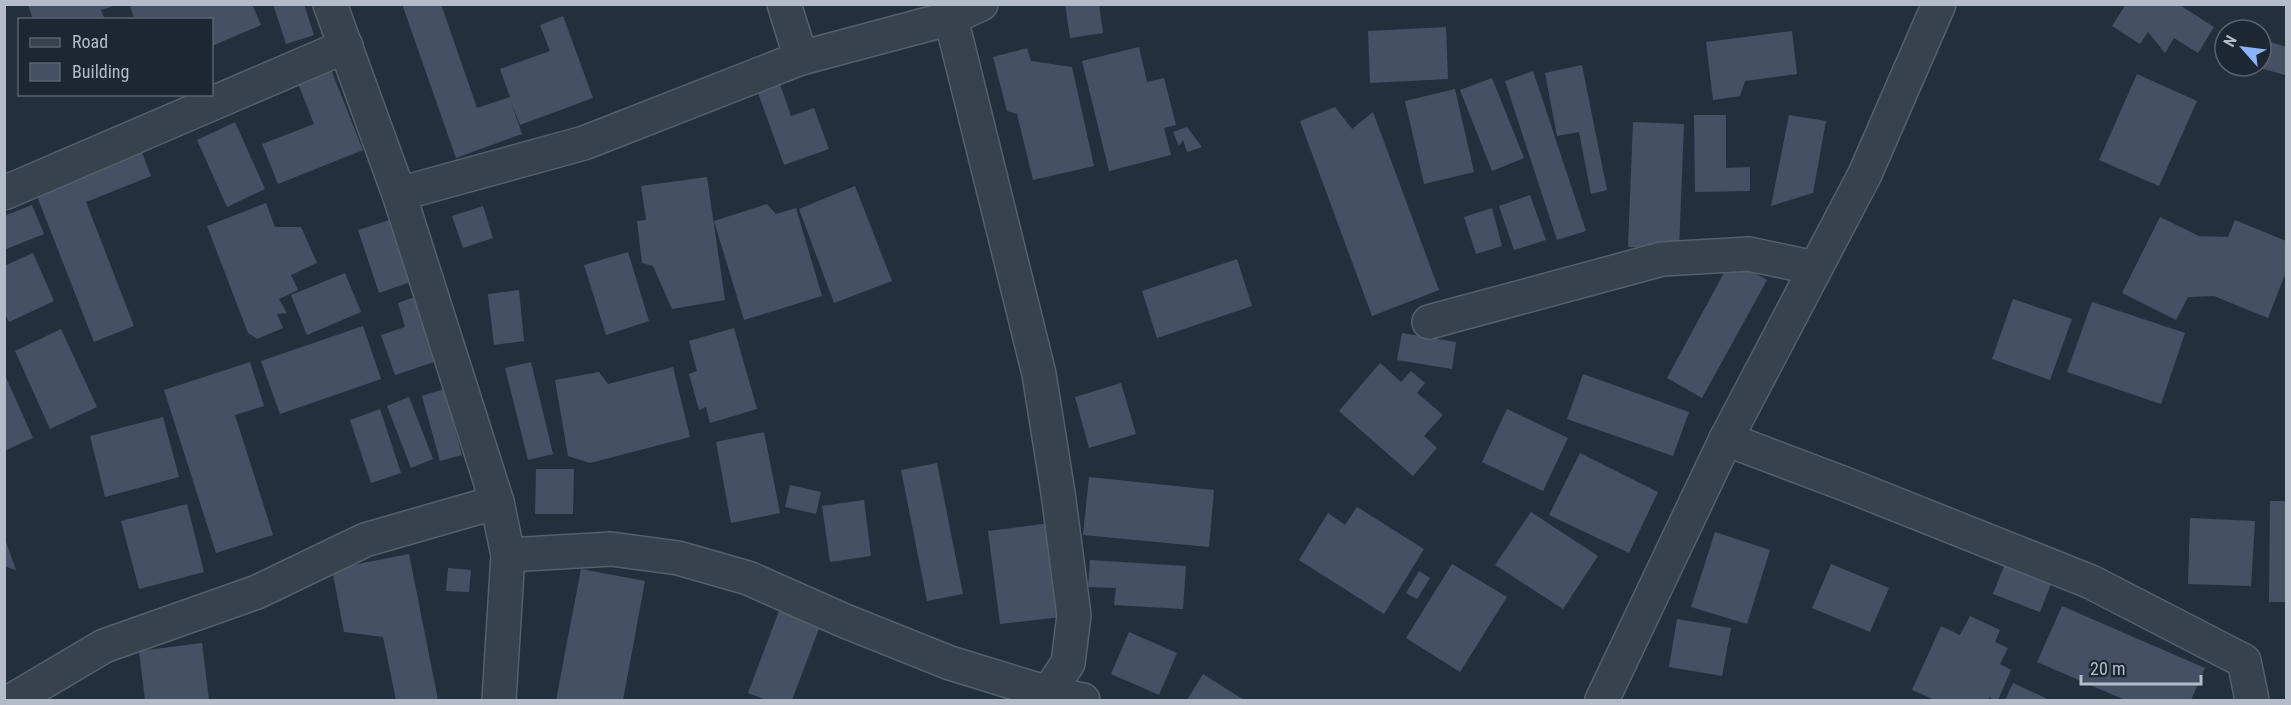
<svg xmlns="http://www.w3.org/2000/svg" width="2291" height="705" font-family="'Roboto Condensed',sans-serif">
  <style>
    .building { fill: #455162 }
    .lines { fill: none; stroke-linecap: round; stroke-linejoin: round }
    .minor-casing { stroke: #565f6c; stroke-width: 36 }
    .minor { stroke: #38414e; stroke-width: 33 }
  </style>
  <rect width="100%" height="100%" fill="#242f3e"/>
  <g class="building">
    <polygon points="28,4 116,4 116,5 101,10 105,20 33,20"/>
    <polygon points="135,4 252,4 261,25 212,46 212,20 135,20 130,7"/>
    <polygon points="273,4 304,4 314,35 286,44"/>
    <polygon points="402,4 441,4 477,108 510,97 500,69 550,51 540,25 563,16 593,98 520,125 511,102 522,134 456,158"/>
    <polygon points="1065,4 1099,4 1103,33 1070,38"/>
    <polygon points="2126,4 2178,4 2214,27 2198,53 2174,38 2165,53 2148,32 2140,44 2112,26"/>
    <polygon points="1446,27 1448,79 1370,83 1368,31"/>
    <polygon points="1792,31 1797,74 1745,81 1740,96 1713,100 1706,42"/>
    <polygon points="2261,39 2286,47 2285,75 2256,67 2261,66"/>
    <polygon points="1139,47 1147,82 1164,78 1176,125 1164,128 1171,155 1109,171 1082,61"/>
    <polygon points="1027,48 1031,61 1072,67 1094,166 1033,180 1017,114 1007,111 993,57"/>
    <polygon points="1582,65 1607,190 1591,194 1579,132 1557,136 1545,73"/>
    <polygon points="330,67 363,150 278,184 262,144 314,124 297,81"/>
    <polygon points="1533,71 1586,231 1557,240 1505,81"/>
    <polygon points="2137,74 2197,101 2159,186 2099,160"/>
    <polygon points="1492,78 1524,158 1492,171 1460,90"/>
    <polygon points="780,84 791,116 814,108 829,149 784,165 758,93"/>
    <polygon points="1455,89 1474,172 1424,184 1405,101"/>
    <polygon points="1335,107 1352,129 1373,112 1439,290 1372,316 1300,121"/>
    <polygon points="1694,115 1726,115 1726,168 1750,167 1750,191 1695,192"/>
    <polygon points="1789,115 1826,121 1813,193 1771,206"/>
    <polygon points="235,122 265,189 227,207 197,140"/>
    <polygon points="1633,122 1684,124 1679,249 1628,247"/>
    <polygon points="1187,127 1202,147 1187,152 1183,140 1179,146 1173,132"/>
    <polygon points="141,150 151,176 86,202 134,326 94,342 35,191"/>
    <polygon points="707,177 725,300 672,309 653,266 642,263 637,221 646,220 641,186"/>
    <polygon points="855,186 892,281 834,303 799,209"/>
    <polygon points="1530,195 1546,240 1514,250 1499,206"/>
    <polygon points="266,203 275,227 301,227 317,263 291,275 298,290 279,299 287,313 277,314 283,328 257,339 248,333 207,226"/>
    <polygon points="767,204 776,214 796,208 822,296 744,320 714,221"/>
    <polygon points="32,205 44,234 4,250 4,216"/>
    <polygon points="483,206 493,238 463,248 452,216"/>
    <polygon points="1492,208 1502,246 1476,254 1464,217"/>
    <polygon points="2160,217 2199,236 2228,237 2235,220 2286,241 2286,272 2268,318 2214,296 2188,297 2176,320 2122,293"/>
    <polygon points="396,218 416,280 379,293 358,230"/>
    <polygon points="628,252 649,321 606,335 584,265"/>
    <polygon points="33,253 54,301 9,322 4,312 4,266"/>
    <polygon points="1237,259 1252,306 1157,338 1142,291"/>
    <polygon points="1731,260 1767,280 1702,398 1667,378"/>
    <polygon points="345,273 361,312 307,335 291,295"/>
    <polygon points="519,290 524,341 494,345 488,294"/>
    <polygon points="417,296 437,361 395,375 381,335 405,327 398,303"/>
    <polygon points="2013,299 2072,319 2050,380 1992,359"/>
    <polygon points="2092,302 2185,333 2161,404 2067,372"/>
    <polygon points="363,326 381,379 280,414 261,361"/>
    <polygon points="734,328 757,409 710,423 706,407 699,410 689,374 697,371 689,341"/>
    <polygon points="61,329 97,407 50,429 15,351"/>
    <polygon points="1402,333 1456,342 1452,369 1397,360"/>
    <polygon points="250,362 264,406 235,415 273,535 216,553 164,390"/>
    <polygon points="531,362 553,454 528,460 505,368"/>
    <polygon points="1380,363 1401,382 1411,371 1425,383 1417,393 1443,415 1424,436 1437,448 1413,476 1339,411"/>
    <polygon points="673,367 690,437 590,463 568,456 555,380 599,372 608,384"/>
    <polygon points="4,373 33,438 4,451"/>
    <polygon points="1583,374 1689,412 1673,456 1567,419"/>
    <polygon points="1121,383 1136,434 1089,448 1075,397"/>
    <polygon points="444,389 462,455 440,461 422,396"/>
    <polygon points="409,397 433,459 411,468 387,406"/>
    <polygon points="380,409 401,473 371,483 350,420"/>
    <polygon points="1507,409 1568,438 1543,491 1482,462"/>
    <polygon points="163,417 179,477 105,497 90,436"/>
    <polygon points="764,432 780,513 731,523 716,442"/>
    <polygon points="1580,453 1658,492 1629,553 1549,515"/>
    <polygon points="937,463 963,594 927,601 901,470"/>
    <polygon points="536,469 574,469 573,514 535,514"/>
    <polygon points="1089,477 1214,490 1209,547 1083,535"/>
    <polygon points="790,485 821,492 816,514 785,507"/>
    <polygon points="864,500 871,556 830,562 822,506"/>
    <polygon points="2270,501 2286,501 2286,602 2269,602"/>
    <polygon points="187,504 204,572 139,589 121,521"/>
    <polygon points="1357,507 1424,549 1384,614 1299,560 1328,513 1345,525"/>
    <polygon points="1531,512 1598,556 1563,609 1495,565"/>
    <polygon points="2190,518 2255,521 2251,586 2188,584"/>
    <polygon points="1050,523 1061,617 1000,624 988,531"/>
    <polygon points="1715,532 1770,550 1747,624 1691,607"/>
    <polygon points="5,539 16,570 4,566"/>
    <polygon points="409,554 438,700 396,700 383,637 344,632 332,569"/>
    <polygon points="1090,560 1186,566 1183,609 1114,605 1116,588 1088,587"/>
    <polygon points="1452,564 1507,597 1460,672 1406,638"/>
    <polygon points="1831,564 1889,588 1870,632 1812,608"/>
    <polygon points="2004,566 2051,584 2040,612 1993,594"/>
    <polygon points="448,568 471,570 469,592 446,591"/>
    <polygon points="581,569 645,581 623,700 556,700"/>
    <polygon points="1419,571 1430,578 1417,599 1406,593"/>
    <polygon points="2062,606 2205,668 2191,700 2125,700 2037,662"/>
    <polygon points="779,611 820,626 792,700 767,700 748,693"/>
    <polygon points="1970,616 2000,630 1995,642 2008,648 2000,664 2011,670 1998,700 1993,700 1990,697 1988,700 1935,700 1912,690 1941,626 1960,635"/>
    <polygon points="1677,619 1731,628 1722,676 1669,667"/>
    <polygon points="1129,632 1177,653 1159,695 1111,674"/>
    <polygon points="202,643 209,700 145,700 139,651"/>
    <polygon points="1203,674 1244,700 1187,700"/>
    <polygon points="2013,683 2050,700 2005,700"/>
  </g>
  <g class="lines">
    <defs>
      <g id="minor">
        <polyline points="330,4 399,194 497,502 508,555 499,700"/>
        <polyline points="784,4 801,58"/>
        <polyline points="951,18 1039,374 1058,493 1074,615 1068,663 1048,693"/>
        <polyline points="4,193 346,46"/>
        <polyline points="399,194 584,143 801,58 951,18 981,4"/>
        <polyline points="1429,322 1662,259 1749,254 1815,268"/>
        <polyline points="1726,439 1845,484 2091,582 2244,661 2252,700"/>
        <polyline points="508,555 611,549 678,558 748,578 845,621 950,663 1048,693 1083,700"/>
        <polyline points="13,700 104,646 257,592 365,540 497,502"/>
        <polyline points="1602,700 1726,439 1865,174 1939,4"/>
      </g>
    </defs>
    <use href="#minor" class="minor-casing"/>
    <use href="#minor" class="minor"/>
  </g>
  <rect width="2291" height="705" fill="none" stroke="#b4bcc9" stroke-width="12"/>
  <rect x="18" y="18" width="195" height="78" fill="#1d2633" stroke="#59626f" stroke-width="1.5"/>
  <rect x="30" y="38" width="30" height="9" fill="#38414e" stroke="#59626f" stroke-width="1.5"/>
  <text x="72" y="48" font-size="18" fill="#b4bcc9">Road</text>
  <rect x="30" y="63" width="30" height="18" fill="#455162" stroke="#59626f" stroke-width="1.5"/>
  <text x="72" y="78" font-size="18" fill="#b4bcc9">Building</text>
  <g transform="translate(2243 48) rotate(298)"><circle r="28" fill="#1d2633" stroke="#59626f" stroke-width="1.5"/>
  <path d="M0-4.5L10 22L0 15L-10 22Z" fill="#8ab4f8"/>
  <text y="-9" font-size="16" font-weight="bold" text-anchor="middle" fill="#b4bcc9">N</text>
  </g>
  <path d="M2081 675v9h120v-9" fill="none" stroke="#b4bcc9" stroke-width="3"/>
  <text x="2090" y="675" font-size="18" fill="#b4bcc9" stroke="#1d2633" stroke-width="4.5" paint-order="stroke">20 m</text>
</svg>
